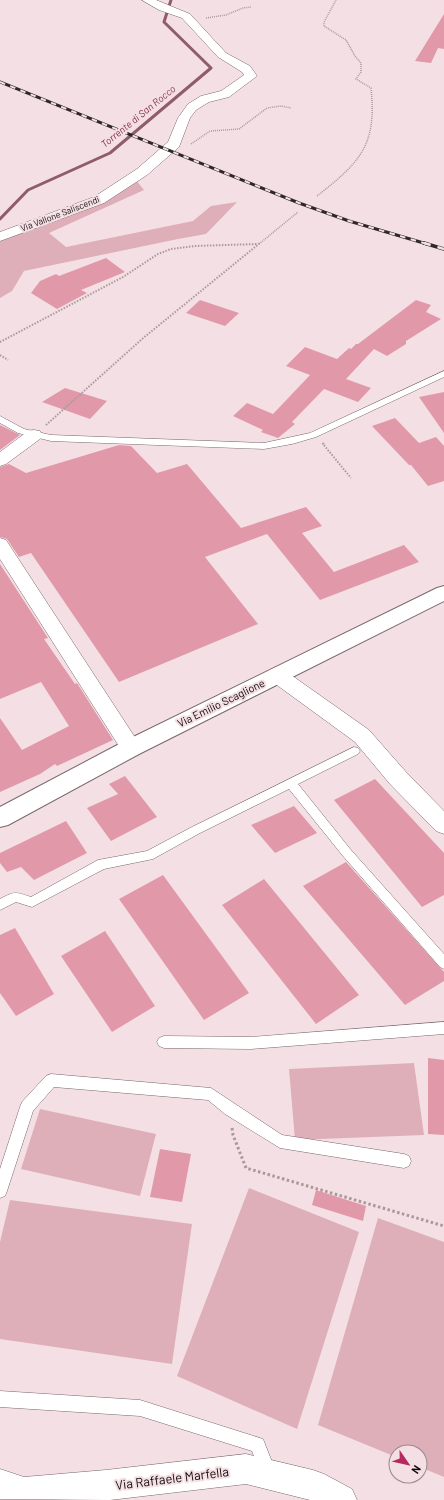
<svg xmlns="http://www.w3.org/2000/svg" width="444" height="1500" font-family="Barlow,sans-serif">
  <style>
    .green { fill: #deafb9 }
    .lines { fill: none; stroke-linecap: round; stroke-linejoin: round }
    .stream { stroke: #8f5c69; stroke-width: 3 }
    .building { fill: #e199aa }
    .service-casing { stroke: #78676a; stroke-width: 1 }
    .minor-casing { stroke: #78676a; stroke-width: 1 }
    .secondary-casing { stroke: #78676a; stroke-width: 2 }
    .path-far2 { stroke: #a9999c; stroke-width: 1.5; stroke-dasharray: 1 1; stroke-linecap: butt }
    .path-far1 { stroke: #a9999c; stroke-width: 2; stroke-dasharray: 1.5 1.5; stroke-linecap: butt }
    .path { stroke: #a9999c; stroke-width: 3; stroke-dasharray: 2.5 2.5; stroke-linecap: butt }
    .service { fill: #fff; fill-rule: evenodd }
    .minor { fill: #fff; fill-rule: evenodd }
    .secondary { fill: #fff; fill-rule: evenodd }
    .rail-far1-casing { stroke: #302729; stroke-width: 3 }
    .rail-casing { stroke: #302729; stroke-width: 3.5 }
    .rail-far1 { stroke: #f4e0e4; stroke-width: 2; stroke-dasharray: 5.5; stroke-linecap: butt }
    .rail { stroke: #f4e0e4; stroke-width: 2.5; stroke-dasharray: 7; stroke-linecap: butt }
    .labels { text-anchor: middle; stroke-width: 4; stroke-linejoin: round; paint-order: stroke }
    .far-street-label { font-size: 9px; fill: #10090b; stroke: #f4e0e4 }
    .far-water-label { font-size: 10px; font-style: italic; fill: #832e49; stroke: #f4e0e4 }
    .street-label { font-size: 11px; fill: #10090b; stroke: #f4e0e4 }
    .near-street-label { font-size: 13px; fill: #10090b; stroke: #f4e0e4 }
  </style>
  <rect width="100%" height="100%" fill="#f4e0e4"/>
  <g class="green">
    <polygon points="136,180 144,190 49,233 66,247 193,221 211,206 237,202 206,234 178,239 24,271 12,291 0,298 0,241"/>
    <polygon points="414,1063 424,1135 295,1140 289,1069"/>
    <polygon points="40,1109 156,1134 140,1196 21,1169"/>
    <polygon points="249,1188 359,1232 297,1429 177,1376"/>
    <polygon points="10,1200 192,1224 172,1364 0,1339 0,1242"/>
    <polygon points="378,1218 444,1242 444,1477 420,1467 420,1452 396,1452 396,1457 318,1425"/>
  </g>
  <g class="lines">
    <polyline class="stream" points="0,219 28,190 110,153 211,68 164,22 171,0"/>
  </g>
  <g class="building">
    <polygon points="444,14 444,49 438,48 431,63 415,61"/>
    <polygon points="106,258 125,272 81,290 87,293 57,309 31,293 40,281 56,274 59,276"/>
    <polygon points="200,300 239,313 225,326 186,313"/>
    <polygon points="416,300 431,305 426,312 441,319 406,341 406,344 387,356 374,349 346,379 371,388 358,402 324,389 292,422 295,424 278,438 261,432 263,430 233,416 247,403 273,414 310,375 286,366 305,347 337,359 349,348 351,349 356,344 358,344"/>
    <polygon points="65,388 107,401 90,419 42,402"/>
    <polygon points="444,392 444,433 419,397"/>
    <polygon points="395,418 419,443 436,437 444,446 444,481 428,486 411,465 409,465 372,426"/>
    <polygon points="0,425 20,435 0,450"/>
    <polygon points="119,445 131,446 157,473 187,464 241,528 306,507 322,526 302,533 334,572 404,545 419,562 320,600 267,534 205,557 258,624 119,682 31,553 19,557 7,539 0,537 0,467 9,464 26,473"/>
    <polygon points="0,564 48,638 44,639 75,684 77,683 113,740 57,766 55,764 40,774 0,792 0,718 22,750 69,726 41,682 0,699"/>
    <polygon points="125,776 157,817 111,841 87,808 118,794 109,784"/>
    <polygon points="375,779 444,853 444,895 422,907 334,800"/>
    <polygon points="294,806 317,833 275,853 251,825"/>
    <polygon points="66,821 87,853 34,880 21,867 7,872 0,863 0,853"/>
    <polygon points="346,862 444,972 444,981 405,1005 303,886"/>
    <polygon points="163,875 249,993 204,1020 119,899"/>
    <polygon points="264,879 359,995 316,1024 222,905"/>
    <polygon points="15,928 54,994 16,1016 0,993 0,935"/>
    <polygon points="105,931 155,1006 112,1032 61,956"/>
    <polygon points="428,1058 444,1060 444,1135 428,1134"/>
    <polygon points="160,1149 191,1154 182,1202 150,1197"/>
    <polygon points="316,1190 366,1206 363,1221 312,1205"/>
  </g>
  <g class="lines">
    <defs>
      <g id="service">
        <polygon points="444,371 444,377 316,437 292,444 264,449 51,441 18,433 0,423 0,416 24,429 51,435 264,443 310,433"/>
        <path d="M354,747L358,748L360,751L358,754L298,784L351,850L444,954V969L440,967L343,856L289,789L200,833L153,859L104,869L32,907L16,902L0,910V899C15,891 15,892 31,897L98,860L147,851L192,827Z"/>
        <polygon points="444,1022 444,1034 251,1049 164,1048 159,1046 157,1042 159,1038 164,1036 251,1037"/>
        <polygon points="51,1074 211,1088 282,1135 404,1154 409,1156 411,1161 409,1166 404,1168 280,1148 225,1114 208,1100 54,1087 33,1111 7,1191 5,1196 0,1198 0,1169 20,1107 22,1102 46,1076"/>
        <polygon points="0,1391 140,1400 263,1439 276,1472 274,1478 268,1480 262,1478 252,1451 140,1416 0,1407"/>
      </g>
      <g id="minor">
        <polygon points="142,0 156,0 190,14 226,53 250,66 257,76 229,97 209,102 196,110 190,118 179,147 147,175 104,203 0,241 0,232 94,197 137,169 168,142 178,118 188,104 201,96 221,91 244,75 242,72 218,57 182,18 159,10"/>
        <polygon points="34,430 40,431 42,435 40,439 6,464 0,466 0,452 28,431"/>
        <polygon points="0,538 6,540 138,742 141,748 138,754 131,756 124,754 0,559"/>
        <polygon points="277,667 284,670 369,730 406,772 444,811 444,834 436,831 390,784 355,742 270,680 267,675 270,670"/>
        <polygon points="246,1454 313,1470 324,1474 352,1489 357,1500 310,1500 246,1484 110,1500 0,1499 0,1469 24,1477 106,1470"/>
      </g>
      <polygon id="secondary" points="444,586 444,601 139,754 8,825 0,827 0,807 123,742 437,588"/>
    </defs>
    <use href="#service" class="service-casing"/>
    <use href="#minor" class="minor-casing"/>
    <use href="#secondary" class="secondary-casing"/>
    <g class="path-far2">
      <polyline points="206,18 226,15 243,8 251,7"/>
      <polyline points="191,144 210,131 239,129 267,108 281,106 291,108"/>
      <path d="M317,196C360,162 377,146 371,88L356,79L361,72V63L355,56L346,40L324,26V22L336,0"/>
      <polyline points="259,244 298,212"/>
    </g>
    <g class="path-far1">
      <polyline points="0,342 123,277 158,254 171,249 195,246 258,244"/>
      <polyline points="0,355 8,360"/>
      <polyline points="46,425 142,339 260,243"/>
      <polyline points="324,443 323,444 351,478"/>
    </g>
    <polyline class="path" points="232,1128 233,1135 246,1168 444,1226"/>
    <use href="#service" class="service"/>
    <use href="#minor" class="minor"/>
    <use href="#secondary" class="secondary"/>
    <defs>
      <polyline id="rail-far1" points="0,82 299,203 349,221 427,244"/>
      <polyline id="rail" points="424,243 444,249"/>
    </defs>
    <use href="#rail-far1" class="rail-far1-casing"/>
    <use href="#rail" class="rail-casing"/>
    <use href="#rail-far1" class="rail-far1"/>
    <use href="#rail" class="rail"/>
  </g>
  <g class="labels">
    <g class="far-street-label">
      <text transform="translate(60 214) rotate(-21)" y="3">Via Vallone Saliscendi</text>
    </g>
    <g class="far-water-label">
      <text transform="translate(138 116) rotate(-39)" y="4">Torrente di San Rocco</text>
    </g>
    <g class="street-label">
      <text transform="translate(221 703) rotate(-26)" y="4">Via Emilio Scaglione</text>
    </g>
    <g class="near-street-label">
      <text transform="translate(172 1478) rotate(-7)" y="5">Via Raffaele Marfella</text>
    </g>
  </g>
  <g transform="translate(408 1464) rotate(124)"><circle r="19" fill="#f4e0e4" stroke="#998a8d"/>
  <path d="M0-3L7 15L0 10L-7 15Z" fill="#b6295d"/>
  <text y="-6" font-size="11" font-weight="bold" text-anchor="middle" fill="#10090b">N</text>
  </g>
</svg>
